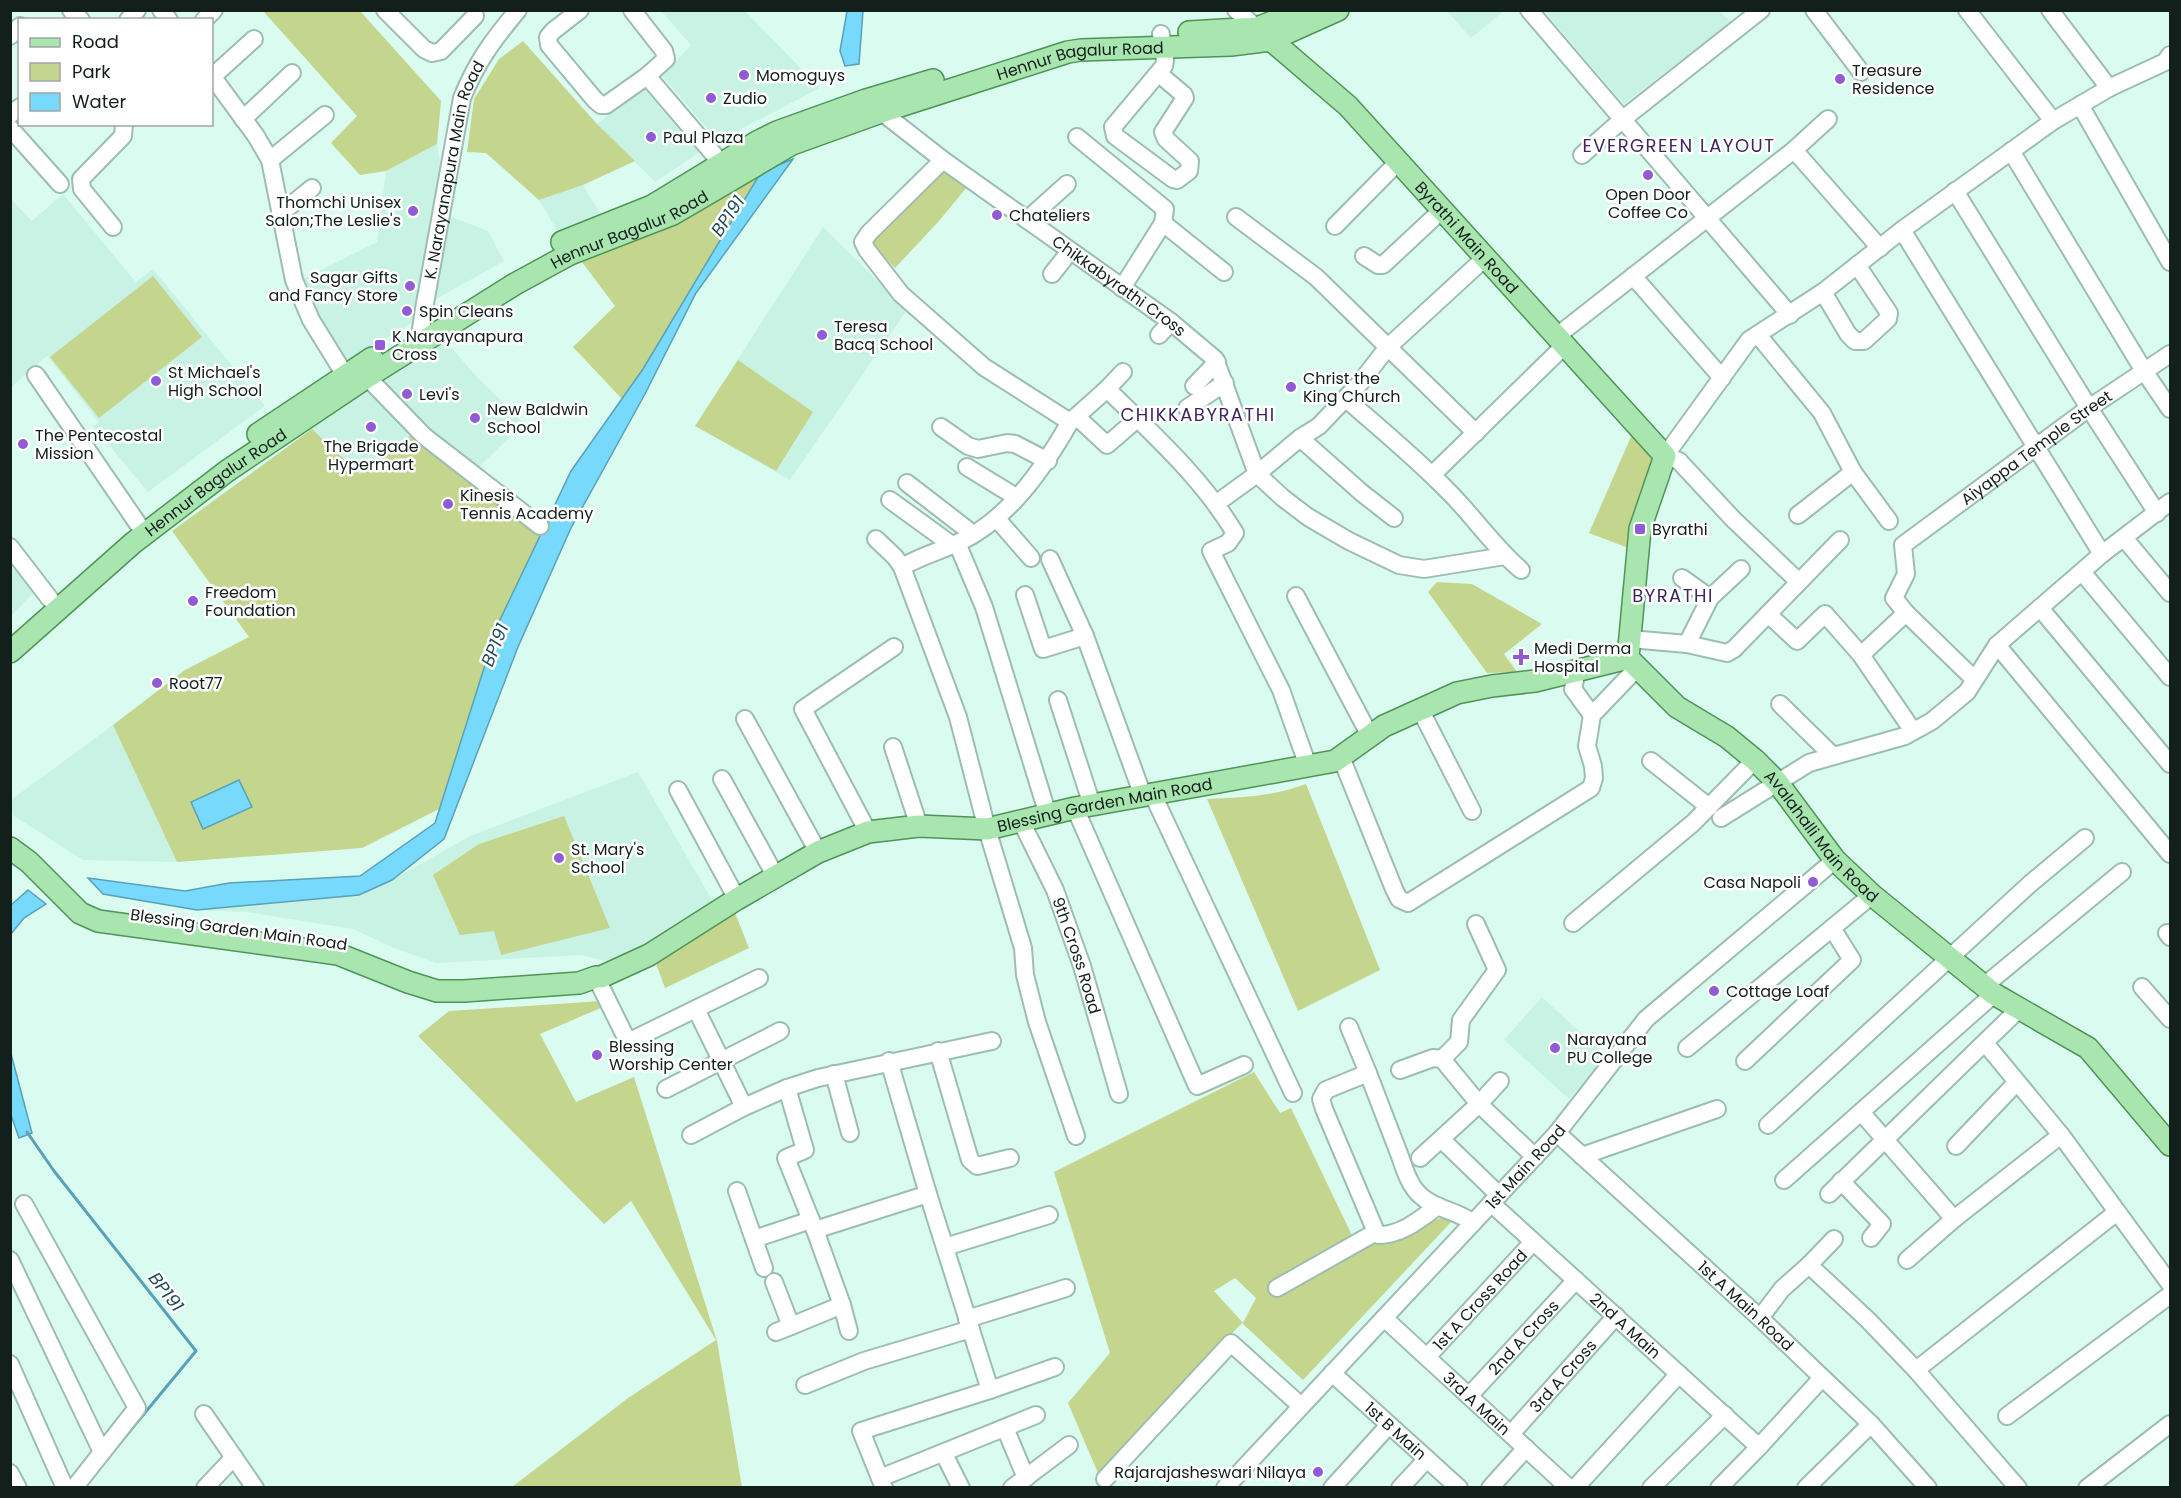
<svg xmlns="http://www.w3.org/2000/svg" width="2181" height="1498" font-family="Poppins,sans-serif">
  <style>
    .built { fill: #c8f3e4 }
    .green { fill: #c4d58e; fill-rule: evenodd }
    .water { fill: #77d9fb; stroke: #59a1b8; stroke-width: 1.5 }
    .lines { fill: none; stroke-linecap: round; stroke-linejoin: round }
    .stream { stroke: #59a1b8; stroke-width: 3 }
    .minor-casing { stroke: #9dbdb1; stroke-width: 20 }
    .major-casing { stroke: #4f9457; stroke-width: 24 }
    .minor { stroke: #fff; stroke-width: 16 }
    .major { stroke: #a9e5ae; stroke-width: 21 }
    .poi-dot { fill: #905cd5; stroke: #fff; stroke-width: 2 }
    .labels { text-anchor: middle; stroke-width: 5; stroke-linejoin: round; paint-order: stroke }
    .street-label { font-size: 16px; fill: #121f1b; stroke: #fff }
    .poi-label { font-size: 16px; fill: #121f1b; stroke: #fff; text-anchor: start }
    .neighbourhood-label { font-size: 18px; letter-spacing: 1.5px; fill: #3e255f; stroke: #fff }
    .water-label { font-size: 18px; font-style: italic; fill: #1f4b59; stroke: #fff }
  </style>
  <rect width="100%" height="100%" fill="#dafcf0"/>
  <g class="built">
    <polygon points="661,11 745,11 820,88 718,141 662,76 691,45"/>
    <polygon points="1447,11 1504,11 1471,38"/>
    <polygon points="1544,11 1719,11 1731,22 1624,104"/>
    <polygon points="644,89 699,153 655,182 597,124"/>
    <polygon points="437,144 442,175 415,321 347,362 307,299 303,279 377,242 386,171"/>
    <polygon points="583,185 600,214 558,232 539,200"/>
    <polygon points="63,194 136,282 153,269 265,406 148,492 93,426 99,422 47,356 11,387 10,198 32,221"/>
    <polygon points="449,216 488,231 504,261 436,299"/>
    <polygon points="823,227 907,310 790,480 695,426"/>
    <polygon points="446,341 477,377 524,423 479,467 424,425 383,382"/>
    <polygon points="372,388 415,432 360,474 312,429"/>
    <polygon points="11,558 35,591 11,616"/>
    <polygon points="113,725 177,862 83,860 11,814 11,800"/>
    <polygon points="638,772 715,905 645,947 605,961 581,955 436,963 394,948 353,929 246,912 197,910 359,895 392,880 470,836"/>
    <polygon points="1542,997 1607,1057 1569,1099 1504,1040"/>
  </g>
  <g class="green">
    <polygon points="263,11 360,11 441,101 437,144 386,171 360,175 331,143 357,116"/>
    <polygon points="523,41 597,124 635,161 583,185 539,200 486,153 467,152 474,99 499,59"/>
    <polygon points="944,167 967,187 939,221 895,268 873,246 871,240"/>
    <polygon points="761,172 643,369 622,399 573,347 615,306 582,262 679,222"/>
    <polygon points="153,276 202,337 99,418 50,357"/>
    <polygon points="738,360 813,412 776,471 695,426"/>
    <polygon points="312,429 360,474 415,432 541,533 498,624 477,696 439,809 362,848 177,862 113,725 185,670 249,637 172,531"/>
    <polygon points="1633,432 1653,453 1631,549 1589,533"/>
    <polygon points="1437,582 1472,584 1542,624 1504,654 1517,672 1487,673 1428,592"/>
    <path d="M1306,784L1380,970L1298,1011L1207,799C1242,798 1274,796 1306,784Z"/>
    <polygon points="564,816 610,928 501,955 494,931 460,935 433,875 479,844"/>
    <polygon points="735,913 749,948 665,988 655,961"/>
    <polygon points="602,1001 603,1007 540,1034 576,1102 634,1077 717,1341 742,1487 512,1487 628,1398 716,1340 631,1201 604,1224 418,1036 449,1011"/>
    <path d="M1254,1072L1280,1113L1291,1108L1359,1250L1446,1216L1452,1221L1303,1380L1242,1323L1098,1473L1068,1403L1110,1353L1054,1172ZM1235,1278L1256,1298L1243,1323L1214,1291Z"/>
  </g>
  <g class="water">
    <polygon points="847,11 863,11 859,64 845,66 840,51"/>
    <polygon points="793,159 696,293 645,394 571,528 518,647 444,839 392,880 359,895 197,910 103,894 88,878 185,891 229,883 360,876 435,823 498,624 571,471 643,369 761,172"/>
    <polygon points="239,780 252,807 203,829 191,802"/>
    <polygon points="28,890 46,904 24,918 11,934 11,905"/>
    <polygon points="10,1050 32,1133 19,1138 11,1115"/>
  </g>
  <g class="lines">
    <polyline class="stream" points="27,1132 54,1171 196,1351 101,1466"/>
    <defs>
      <g id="minor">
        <polyline points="71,10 81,20"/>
        <polyline points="161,10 169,20"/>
        <polyline points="385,10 424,49 432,53 441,51 475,16"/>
        <polyline points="580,10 553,31 548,37 549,45 595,100 601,105 606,105 647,76 666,59 664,51 632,10"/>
        <polyline points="1236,10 1257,28"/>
        <polyline points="1529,10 1790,315"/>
        <polyline points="1814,10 1861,72"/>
        <polyline points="1967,10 2053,121"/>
        <polyline points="2050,10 2109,88"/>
        <polyline points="128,20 137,10"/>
        <polyline points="204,20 214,10"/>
        <polyline points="10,36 20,26"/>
        <polyline points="1158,73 1184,95 1185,98 1163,132 1166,139 1190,161 1189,171 1177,180 1173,179 1115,136 1113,127 1164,66 1165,60 1161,34"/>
        <polyline points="212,76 256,136 270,160 294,280 311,320 345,375"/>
        <polyline points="647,76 722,164"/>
        <polyline points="212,77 254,39"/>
        <polyline points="2080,105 2170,262"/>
        <path id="s1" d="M874,106L943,160L1171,322L1215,359L1257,474L1283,498L1308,517L1349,541L1399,565L1424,569L1505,556"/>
        <polyline points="10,115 20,107"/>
        <polyline points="243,119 292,73"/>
        <polyline points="10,128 60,184"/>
        <polyline points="1077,137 1165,209 1163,223 1122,288"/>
        <polyline points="1794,150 1828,119"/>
        <polyline points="2011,151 2144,371 2170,409"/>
        <polyline points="1582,155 1623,119 1761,10"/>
        <polyline points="270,160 325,115"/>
        <polyline points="1955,191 2089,408 2157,513"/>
        <polyline points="280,214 312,188"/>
        <polyline points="1236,217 1316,277 1476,433"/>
        <polyline points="1027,220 1067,184"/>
        <polyline points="1163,223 1224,272"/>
        <polyline points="1335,226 1399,161"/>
        <polyline points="113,227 82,189 81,179 123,136 124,124"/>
        <polyline points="1902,230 2102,554"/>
        <polyline points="1364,256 1378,265 1383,265 1443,209"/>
        <polyline points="1052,274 1070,251"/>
        <polyline points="1633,276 1722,378"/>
        <polyline points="1823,292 1848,334 1855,341 1864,341 1888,319 1889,313 1857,265"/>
        <polyline points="1159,335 1171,322"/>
        <polyline points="1758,335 1822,413 1853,472 1889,521"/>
        <polyline points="1557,336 1794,150 1880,248"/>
        <path id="s2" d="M419,343L424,309L462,98C477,61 493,40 518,10"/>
        <polyline points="36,375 138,524"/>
        <polyline points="367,377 424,436 540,526"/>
        <polyline points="1194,386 1217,362"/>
        <polyline points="1107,389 1123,372"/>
        <path d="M1346,399C1381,429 1417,459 1449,492C1474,517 1494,547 1521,570"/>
        <polyline points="1187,408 1225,383"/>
        <polyline points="1077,417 1107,445 1137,419"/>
        <path d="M1070,422L1107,389C1153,434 1202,478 1235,533L1228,543L1211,551L1281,690L1308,766"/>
        <polyline points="941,427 968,446 978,449 1007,443 1015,444 1048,461"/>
        <polyline points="1300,438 1362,493 1394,518"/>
        <polyline points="967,467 1016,497"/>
        <polyline points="1432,475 1565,345"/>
        <polyline points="907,483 973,534"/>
        <polyline points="890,500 952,545"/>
        <polyline points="1217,503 1257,474 1300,438 1319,426 1360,383 1387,348 1486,257"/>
        <polyline points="1798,515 1853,472"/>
        <polyline points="997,519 1031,558"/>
        <polyline points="2124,538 2170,593"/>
        <polyline points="876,539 895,557 902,567 958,717 987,829 1023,948 1025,975 1037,1022 1076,1136"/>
        <polyline points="957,543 984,607 1048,815"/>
        <polyline points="10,547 50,599"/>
        <polyline points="1050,559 1085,636 1143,796"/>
        <path d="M902,567C919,557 939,551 958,543C1009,519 1043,469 1070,422L984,367L901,294L867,250L863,242L869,233L943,160"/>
        <polyline points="2082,572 2170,677"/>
        <polyline points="1682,578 1710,598"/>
        <polyline points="1799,582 1733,519 1679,461 1665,456 1749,340 1823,292 1902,230 2053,121 2109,88 2165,62 2170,55"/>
        <polyline points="1025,595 1043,649 1085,636"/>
        <polyline points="1296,596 1370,736"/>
        <polyline points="2040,608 2170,764"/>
        <polyline points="1906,613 1974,679"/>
        <polyline points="1768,614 1797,641 1825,614 1861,655 1913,731"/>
        <polyline points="1630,639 1687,644 1727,653 1734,649 1840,540"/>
        <polyline points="1687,644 1710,598 1741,569"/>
        <polyline points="1997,645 2170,854"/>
        <path id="s3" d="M1861,655L1906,613L1894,598L1906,574L1903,545L2089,408L2170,354"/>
        <polyline points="1577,670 1573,689 1592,715"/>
        <polyline points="1058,700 1092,805"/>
        <polyline points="1780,704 1833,756"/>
        <polyline points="1420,709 1472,811"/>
        <polyline points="745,719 818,852"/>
        <polyline points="893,747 919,826"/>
        <polyline points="1341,757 1394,889 1399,899 1408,903 1591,788 1594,778 1593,766 1587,746 1592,715 1637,668"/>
        <polyline points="1651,761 1709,807"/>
        <polyline points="722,779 776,877"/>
        <polyline points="678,790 737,899"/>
        <polyline points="1153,795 1293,1093"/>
        <polyline points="1075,808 1197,1086 1244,1065"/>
        <polyline points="1721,818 1809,763 1905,736 1932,721 1967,692 1997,645 2102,554 2170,502"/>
        <path id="s4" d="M1021,821L1055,890L1082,966L1119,1094"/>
        <polyline points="868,832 803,709 894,647"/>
        <polyline points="1573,923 1693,823 1755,760"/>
        <polyline points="2167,933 2170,937"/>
        <polyline points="596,977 628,1042 759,978"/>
        <polyline points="1984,986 2122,872"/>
        <polyline points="2142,987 2170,1019"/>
        <polyline points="696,1009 744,1107 787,1088 818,1078 992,1041"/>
        <polyline points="1349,1027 1368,1073"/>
        <polyline points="1985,1043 2061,1135 2170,1284"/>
        <polyline points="1687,1048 1872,895"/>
        <polyline points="938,1051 970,1160 977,1166 1010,1158"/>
        <polyline points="1442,1059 1459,1042 1461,1020 1497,970 1476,924"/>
        <polyline points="1745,1061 1852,960 1832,928"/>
        <polyline points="1400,1070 1433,1058 1442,1059 1479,1104 1535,1157"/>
        <polyline points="834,1074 850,1133"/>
        <polyline points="666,1089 780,1031"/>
        <polyline points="1861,1112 1954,1219 1907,1260"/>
        <polyline points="1768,1125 2031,883 2085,838"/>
        <path id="s5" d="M1557,1133L1760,1318L1871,1424L1928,1488"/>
        <polyline points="691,1135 744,1107"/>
        <polyline points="1441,1139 1499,1195"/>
        <polyline points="1956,1146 2017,1082"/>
        <polyline points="1582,1156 1717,1109"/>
        <polyline points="1420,1158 1479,1104 1500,1081"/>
        <polyline points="1784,1180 1994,994"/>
        <polyline points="1841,1181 1882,1224 1871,1238"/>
        <polyline points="737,1191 764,1268"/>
        <polyline points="1829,1194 2020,1008"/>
        <path id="s6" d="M1491,1203L1759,1447"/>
        <polyline points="24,1204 137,1408 74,1488"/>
        <path d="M1438,1206C1420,1219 1402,1235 1379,1235L1376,1232L1324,1109L1321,1099L1326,1090L1368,1073C1378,1099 1388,1125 1398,1151C1404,1166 1408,1185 1421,1196C1436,1210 1457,1210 1473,1223"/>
        <polyline points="1954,1219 2061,1135"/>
        <polyline points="815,1230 928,1194 889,1061"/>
        <polyline points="754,1239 811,1220"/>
        <polyline points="945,1247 1049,1215"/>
        <polyline points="10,1260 102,1452"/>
        <polyline points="1809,1265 1834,1239"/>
        <polyline points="774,1282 791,1326 842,1305 815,1230 786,1158 805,1150 787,1088"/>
        <polyline points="1277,1288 1376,1232"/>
        <polyline points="842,1305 849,1331"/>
        <path id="s7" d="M1384,1318L1569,1488"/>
        <polyline points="1760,1318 1782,1289 1809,1265 1868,1320 1916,1370 2018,1488"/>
        <polyline points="967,1319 1066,1288"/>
        <polyline points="776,1332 791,1326"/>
        <path id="s8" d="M1427,1357L1533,1242"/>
        <polyline points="10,1364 65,1488"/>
        <polyline points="1916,1370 2117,1212"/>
        <path id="s9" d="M1332,1373L1459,1488"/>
        <polyline points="805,1385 864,1361 971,1329"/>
        <polyline points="990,1390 1055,1367"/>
        <path id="s10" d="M1469,1396L1576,1280"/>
        <polyline points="204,1414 255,1488"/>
        <polyline points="2007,1416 2170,1295"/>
        <polyline points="1005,1428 1026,1478"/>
        <path id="s11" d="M1511,1434L1616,1316"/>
        <polyline points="944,1454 961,1488"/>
        <polyline points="10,1473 18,1488"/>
        <polyline points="880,1478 1036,1415"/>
        <polyline points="1105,1479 1231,1343 1301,1406"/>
        <polyline points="205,1488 234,1457"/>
        <polyline points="884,1488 861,1431 990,1390 928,1194"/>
        <polyline points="1012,1488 1069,1445"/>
        <path id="s12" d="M1225,1488L1557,1133L1646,1019L1835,860"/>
        <polyline points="1332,1488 1389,1425"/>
        <polyline points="1400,1488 1427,1459"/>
        <polyline points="1490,1488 1526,1448"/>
        <polyline points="1575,1488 1679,1374"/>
        <polyline points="1651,1488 1725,1415"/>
        <polyline points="1719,1488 1759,1447 1822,1378"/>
        <polyline points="1806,1488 1871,1424"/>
        <polyline points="2087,1488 2170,1424"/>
      </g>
      <g id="major">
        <path id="s13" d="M1257,28L1348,106L1665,456L1640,529L1628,658L1677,707L1727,737L1755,760L1777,782L1835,860L1872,895L1994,994L2088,1048L2170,1145"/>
        <polyline points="1189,32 1257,28 1303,10"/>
        <polyline points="562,242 652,206 757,142 777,132 866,100 933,80"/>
        <polyline points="258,434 372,358"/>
        <path id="s14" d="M10,652L133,543L227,471L367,377L515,284L570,254L673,214L792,144L881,112L1068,52L1081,50L1231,45L1271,40L1338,10"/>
        <path id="s15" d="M10,848L29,862L80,913L98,921L338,954L408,982L437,991H464L579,983L596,977H601L649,955L737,899L818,852L868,832L919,826L987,829L1075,808L1335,761L1384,726L1457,693L1492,686L1535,681L1628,658"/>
      </g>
    </defs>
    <use href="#minor" class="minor-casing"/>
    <use href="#major" class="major-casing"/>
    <use href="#minor" class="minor"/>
    <use href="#major" class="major"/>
  </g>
  <g class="poi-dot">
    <circle cx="744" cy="75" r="6"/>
    <circle cx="1840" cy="79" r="6"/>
    <circle cx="711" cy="98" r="6"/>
    <circle cx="651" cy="137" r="6"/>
    <circle cx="1648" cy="175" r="6"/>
    <circle cx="413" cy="211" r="6"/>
    <circle cx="997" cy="215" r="6"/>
    <circle cx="410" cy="286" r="6"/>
    <circle cx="407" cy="311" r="6"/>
    <circle cx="822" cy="335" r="6"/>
    <rect x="374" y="339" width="12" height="12" rx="3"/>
    <circle cx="156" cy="381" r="6"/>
    <circle cx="1291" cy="387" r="6"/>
    <circle cx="407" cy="394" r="6"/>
    <circle cx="475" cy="418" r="6"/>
    <circle cx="371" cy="427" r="6"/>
    <circle cx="23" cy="444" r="6"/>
    <circle cx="448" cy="504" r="6"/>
    <rect x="1634" y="523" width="12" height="12" rx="3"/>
    <circle cx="193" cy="601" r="6"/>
    <path d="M1518 648h6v6h6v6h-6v6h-6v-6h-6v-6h6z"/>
    <circle cx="157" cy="683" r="6"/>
    <circle cx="559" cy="858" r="6"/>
    <circle cx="1813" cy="882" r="6"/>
    <circle cx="1714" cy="991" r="6"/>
    <circle cx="1555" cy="1048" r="6"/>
    <circle cx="597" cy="1055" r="6"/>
    <circle cx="1318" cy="1472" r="6"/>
  </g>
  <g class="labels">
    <g class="street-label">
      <text dy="6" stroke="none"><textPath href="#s14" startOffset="1239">Hennur Bagalur Road</textPath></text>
      <text dy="6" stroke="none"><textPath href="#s2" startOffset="177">K. Narayanapura Main Road</textPath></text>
      <text dy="6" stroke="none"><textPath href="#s14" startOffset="753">Hennur Bagalur Road</textPath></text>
      <text dy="6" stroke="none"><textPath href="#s13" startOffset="297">Byrathi Main Road</textPath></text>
      <text dy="6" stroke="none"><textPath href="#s1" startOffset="304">Chikkabyrathi Cross</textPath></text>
      <text dy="6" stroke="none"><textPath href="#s3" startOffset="302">Aiyappa Temple Street</textPath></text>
      <text dy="6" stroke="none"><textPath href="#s14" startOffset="267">Hennur Bagalur Road</textPath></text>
      <text dy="6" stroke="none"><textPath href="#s15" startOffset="1173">Blessing Garden Main Road</textPath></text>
      <text dy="6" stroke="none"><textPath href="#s13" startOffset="1064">Avalahalli Main Road</textPath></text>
      <text transform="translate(239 929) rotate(8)" y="6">Blessing Garden Main Road</text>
      <text dy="6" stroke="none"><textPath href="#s4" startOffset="146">9th Cross Road</textPath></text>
      <text dy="6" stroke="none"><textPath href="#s12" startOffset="440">1st Main Road</textPath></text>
      <text dy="6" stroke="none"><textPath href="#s8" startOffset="78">1st A Cross Road</textPath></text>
      <text dy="6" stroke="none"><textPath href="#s5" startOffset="256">1st A Main Road</textPath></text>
      <text dy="6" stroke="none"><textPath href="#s6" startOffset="182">2nd A Main</textPath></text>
      <text dy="6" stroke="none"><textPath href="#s10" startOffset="80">2nd A Cross</textPath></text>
      <text dy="6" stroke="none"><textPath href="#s11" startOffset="78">3rd A Cross</textPath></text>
      <text dy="6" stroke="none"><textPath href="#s7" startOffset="126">3rd A Main</textPath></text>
      <text dy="6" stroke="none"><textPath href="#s9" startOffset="86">1st B Main</textPath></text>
    </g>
    <g class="poi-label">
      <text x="1852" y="76">Treasure<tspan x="1852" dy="18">Residence</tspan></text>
      <text x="756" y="81">Momoguys</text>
      <text x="723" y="104">Zudio</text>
      <text x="663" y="143">Paul Plaza</text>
      <text x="1648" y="200" text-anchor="middle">Open Door<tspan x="1648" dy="18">Coffee Co</tspan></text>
      <text x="401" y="208" text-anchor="end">Thomchi Unisex<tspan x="401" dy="18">Salon;The Leslie's</tspan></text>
      <text x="1009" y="221">Chateliers</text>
      <text x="398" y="283" text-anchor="end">Sagar Gifts<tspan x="398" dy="18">and Fancy Store</tspan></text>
      <text x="419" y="317">Spin Cleans</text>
      <text x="834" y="332">Teresa<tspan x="834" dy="18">Bacq School</tspan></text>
      <text x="392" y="342">K Narayanapura<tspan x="392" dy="18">Cross</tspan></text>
      <text x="168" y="378">St Michael's<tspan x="168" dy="18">High School</tspan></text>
      <text x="1303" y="384">Christ the<tspan x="1303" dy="18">King Church</tspan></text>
      <text x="419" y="400">Levi's</text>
      <text x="487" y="415">New Baldwin<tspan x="487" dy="18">School</tspan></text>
      <text x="35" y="441">The Pentecostal<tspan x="35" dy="18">Mission</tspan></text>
      <text x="371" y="452" text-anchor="middle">The Brigade<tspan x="371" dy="18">Hypermart</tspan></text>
      <text x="460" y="501">Kinesis<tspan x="460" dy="18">Tennis Academy</tspan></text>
      <text x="1652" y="535">Byrathi</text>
      <text x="205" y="598">Freedom<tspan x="205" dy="18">Foundation</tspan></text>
      <text x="1534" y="654">Medi Derma<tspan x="1534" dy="18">Hospital</tspan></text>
      <text x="169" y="689">Root77</text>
      <text x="571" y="855">St. Mary's<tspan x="571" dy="18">School</tspan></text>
      <text x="1801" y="888" text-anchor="end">Casa Napoli</text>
      <text x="1726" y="997">Cottage Loaf</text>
      <text x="1567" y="1045">Narayana<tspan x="1567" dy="18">PU College</tspan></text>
      <text x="609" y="1052">Blessing<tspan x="609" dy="18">Worship Center</tspan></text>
      <text x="1306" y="1478" text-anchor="end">Rajarajasheswari Nilaya</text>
    </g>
    <g class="neighbourhood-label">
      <text x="1679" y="152">EVERGREEN LAYOUT</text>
      <text x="1198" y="421">CHIKKABYRATHI</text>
      <text x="1673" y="602">BYRATHI</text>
    </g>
    <g class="water-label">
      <text transform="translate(728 216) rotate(-56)" y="6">BP191</text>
      <text transform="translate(495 645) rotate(-68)" y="6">BP191</text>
      <text transform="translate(166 1292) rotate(52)" y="6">BP191</text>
    </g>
  </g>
  <rect width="2181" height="1498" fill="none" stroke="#121f1b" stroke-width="24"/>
  <rect x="18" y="18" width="195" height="108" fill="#ffffff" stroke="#a0a5a4" stroke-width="1.5"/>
  <rect x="30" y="38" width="30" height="9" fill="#a9e5ae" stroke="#a0a5a4" stroke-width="1.5"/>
  <text x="72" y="48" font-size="18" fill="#121f1b">Road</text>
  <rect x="30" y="63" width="30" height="18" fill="#c4d58e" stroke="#a0a5a4" stroke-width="1.5"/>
  <text x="72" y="78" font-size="18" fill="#121f1b">Park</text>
  <rect x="30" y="93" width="30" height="18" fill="#77d9fb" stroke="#a0a5a4" stroke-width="1.5"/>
  <text x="72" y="108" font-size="18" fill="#121f1b">Water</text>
</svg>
